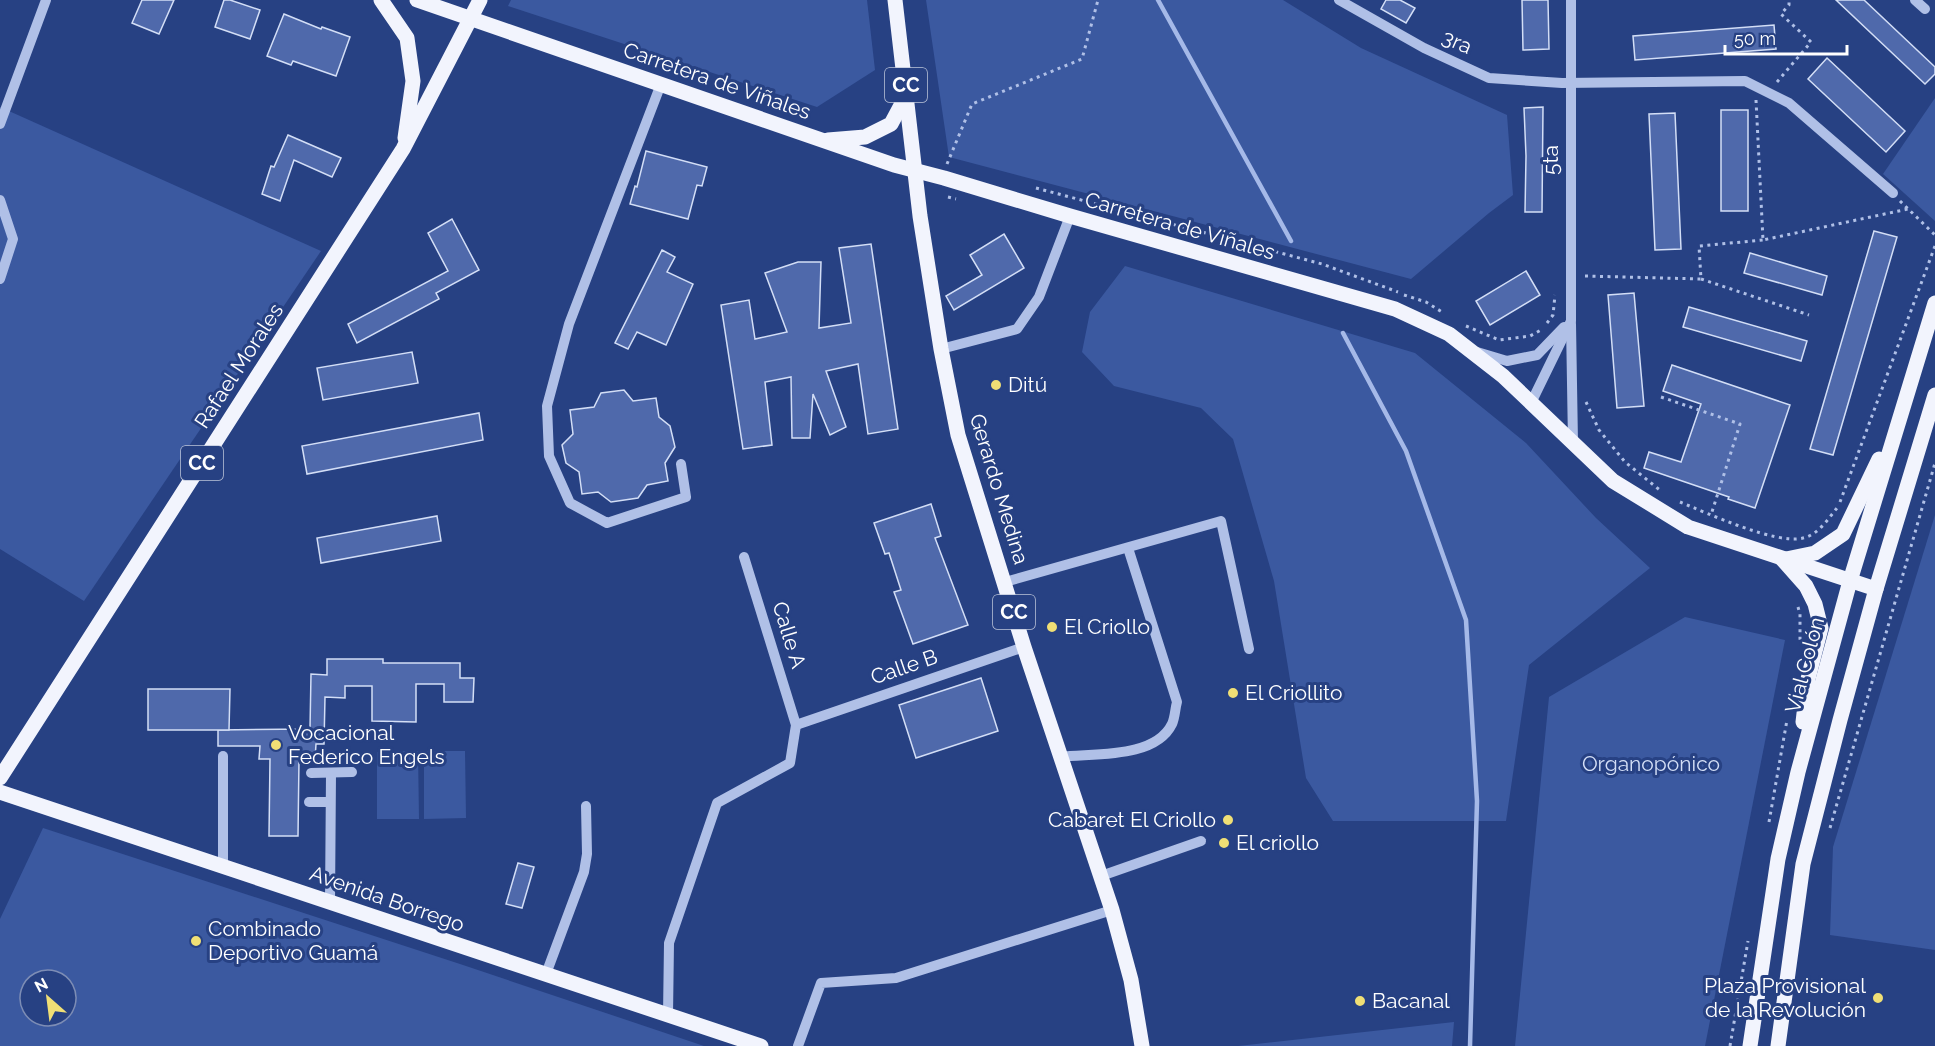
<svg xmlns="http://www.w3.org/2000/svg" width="1935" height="1046" font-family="Raleway,sans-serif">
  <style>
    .green { fill: #3b59a0; fill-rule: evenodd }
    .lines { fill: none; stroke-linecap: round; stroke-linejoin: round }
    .stream { stroke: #a5b9e8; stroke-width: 4.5 }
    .building { fill: #4f69ab; stroke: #d3def6; stroke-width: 1.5 }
    .path { stroke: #b0c0e7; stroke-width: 3; stroke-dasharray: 3 4.5; stroke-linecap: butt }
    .minor { stroke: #b0c0e7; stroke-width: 10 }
    .major { stroke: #f2f4fd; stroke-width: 15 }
    .poi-dot { fill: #f0df75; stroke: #274183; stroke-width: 2 }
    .labels { text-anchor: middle; stroke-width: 6; stroke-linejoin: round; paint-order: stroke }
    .shield { fill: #274183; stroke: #bec6da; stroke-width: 1.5 }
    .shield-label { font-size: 20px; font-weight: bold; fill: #fff }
    .street-label { font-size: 21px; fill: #fff; stroke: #274183 }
    .poi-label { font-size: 21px; fill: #fff; stroke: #274183; text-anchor: start }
    .park-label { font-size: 21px; fill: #d3def6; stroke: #274183 }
  </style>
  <rect width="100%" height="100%" fill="#274183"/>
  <g class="green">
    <polygon points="511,0 867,0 875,70 817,107 508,6"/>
    <polygon points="926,0 1283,0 1361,48 1507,115 1513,195 1489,213 1411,279 949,157"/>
    <polygon points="1935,98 1935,221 1883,174"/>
    <polygon points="0,107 321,251 84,601 0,549"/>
    <polygon points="1125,266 1415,353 1526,443 1596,518 1650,568 1529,665 1506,821 1333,821 1306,778 1274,581 1233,439 1201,408 1114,386 1082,352 1090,312"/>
    <polygon points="1935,515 1935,950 1830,935 1833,847"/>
    <polygon points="1685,617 1785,640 1705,1046 1515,1046 1549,697"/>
    <polygon points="418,751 419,819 377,819 377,752"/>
    <polygon points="424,751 465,751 466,818 424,819"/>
    <path d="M43,828L460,964L704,1046H0V919ZM30,980H66V1016H30Z"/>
    <polygon points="1454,1022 1452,1046 1238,1046"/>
  </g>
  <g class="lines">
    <g class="stream">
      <polyline points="1158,0 1291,241"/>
      <polyline points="1343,333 1406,451 1466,620 1477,801 1470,1046"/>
    </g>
  </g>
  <g class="building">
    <polygon points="142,0 174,0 159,34 132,23"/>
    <polygon points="224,0 230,0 260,10 250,39 215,27"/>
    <polygon points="1386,0 1400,0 1415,8 1406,23 1381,9"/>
    <polygon points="1522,0 1548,0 1549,49 1523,50"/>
    <polygon points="1836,0 1864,0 1935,67 1935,74 1925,84"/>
    <polygon points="284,14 321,29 322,27 350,37 336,76 293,61 291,65 267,56"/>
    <polygon points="1774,25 1776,49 1635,60 1633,36"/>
    <polygon points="1827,58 1905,131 1886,152 1808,79"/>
    <polygon points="1543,107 1542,212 1525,212 1526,156 1524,108"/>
    <rect x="1721" y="110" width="27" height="101"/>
    <polygon points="1675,113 1681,249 1655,250 1649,114"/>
    <polygon points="288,135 341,158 332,177 294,160 280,201 262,194 271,166 274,167"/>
    <polygon points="646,151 707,167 702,186 697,185 688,219 630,204 635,186 637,187"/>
    <polygon points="452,219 479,270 436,293 439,299 357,343 348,324 448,271 428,233"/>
    <polygon points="1874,231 1897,237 1833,455 1810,449"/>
    <polygon points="1004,234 1024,268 954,310 946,296 982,275 970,255"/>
    <polygon points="871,244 898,429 868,434 858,364 826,371 846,427 830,435 813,394 810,438 792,438 791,377 765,382 772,445 743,449 721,305 749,300 755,339 787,332 765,273 798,262 821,262 819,328 851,323 839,248"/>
    <polygon points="662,250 675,257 667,272 693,284 666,345 637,332 628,349 615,343"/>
    <polygon points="1750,253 1827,276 1822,295 1744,273"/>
    <polygon points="1526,271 1540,295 1490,325 1476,301"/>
    <polygon points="1634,293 1644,406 1617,408 1608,295"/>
    <polygon points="1689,307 1807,341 1801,361 1683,327"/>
    <polygon points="412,352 418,383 323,400 317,368"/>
    <polygon points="1672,365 1790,405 1755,508 1728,499 1729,497 1644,468 1649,452 1681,462 1701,404 1663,391"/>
    <polygon points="624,390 633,401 656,398 659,417 670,426 675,447 665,463 668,481 647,485 638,498 611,502 598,492 582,494 579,472 566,463 562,445 573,434 570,410 594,407 601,393"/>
    <polygon points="479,413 483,440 307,474 302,446"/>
    <polygon points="931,504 941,536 935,538 968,625 913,644 894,592 901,590 889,553 885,554 874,523"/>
    <polygon points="437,516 441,541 321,563 317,538"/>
    <polygon points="327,659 383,659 383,663 460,663 460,678 474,678 473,702 444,702 444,684 416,684 416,722 372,721 372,686 345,686 345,698 325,697 324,744 316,744 315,760 299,760 298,836 269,836 270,759 259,759 260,746 218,746 218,730 310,729 311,674 327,675"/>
    <polygon points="981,678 998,731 916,758 899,705"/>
    <polygon points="148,689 230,689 229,730 148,730"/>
    <polygon points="518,863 534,867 522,908 506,904"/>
  </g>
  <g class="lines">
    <g class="path">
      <polyline points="1777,82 1811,42 1781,14 1789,5 1789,0"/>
      <polyline points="1756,100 1763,240 1908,209"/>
      <polyline points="947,164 972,104 1082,59 1098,0"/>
      <polyline points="1036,188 1322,264 1398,292"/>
      <polyline points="948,197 956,199"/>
      <polyline points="1900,201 1935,235"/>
      <polyline points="1585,276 1701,279 1699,246 1763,240"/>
      <polyline points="1701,279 1809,315"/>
      <polyline points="1404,295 1426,302 1442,312"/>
      <polyline points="1547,323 1553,315 1555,295"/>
      <polyline points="1466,326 1499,340 1530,336 1541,330"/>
      <polyline points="1661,397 1740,424 1711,515"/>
      <polyline points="1586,402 1599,430 1625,462 1661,491"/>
      <path d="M1680,502C1707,513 1776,545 1803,538C1818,535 1828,519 1837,508"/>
      <polyline points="1840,502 1935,246"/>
      <polyline points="1798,607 1800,614 1800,642"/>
      <polyline points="1769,822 1787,720"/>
      <polyline points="1830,828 1935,463"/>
      <polyline points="1730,1046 1748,941"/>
    </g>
    <g class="minor">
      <polyline points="1339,0 1424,48 1489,78 1562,83 1745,81 1789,103 1893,193"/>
      <polyline points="1915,0 1925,9"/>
      <polyline points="661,84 569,324 547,406 549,456 570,503 607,523 686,497 681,464"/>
      <polyline points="0,124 46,0"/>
      <polyline points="0,200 13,239 0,279"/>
      <polyline points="1571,324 1573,443"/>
      <polyline points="941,349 1017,329 1039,297 1070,216"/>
      <polyline points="1477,352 1507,361 1537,355 1564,327"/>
      <polyline points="1531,403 1571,321 1571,0"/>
      <polyline points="1005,582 1221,521 1249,649"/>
      <polyline points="796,725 1024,647"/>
      <path d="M1061,757C1093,753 1155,759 1172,724C1175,718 1175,709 1177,702L1128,548"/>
      <polyline points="311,773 352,772"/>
      <polyline points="309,802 330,802"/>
      <polyline points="223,866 223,756"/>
      <polyline points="1101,876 1201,841"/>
      <polyline points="330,902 331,773"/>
      <polyline points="546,974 584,872 587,854 586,806"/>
      <polyline points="668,1015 669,943 717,803 790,763 796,725 744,557"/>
      <polyline points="798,1046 821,983 896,978 1112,910"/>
    </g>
    <g class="major">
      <polyline points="381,0 407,38 413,81 405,138"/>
      <polyline points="417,0 894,165 944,178 1070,216 1395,309 1449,334 1503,376 1613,481 1688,527 1876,589"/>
      <polyline points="895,0 920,216 941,349 958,435 1024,647 1112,910 1131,980 1142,1046"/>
      <polyline points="828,140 865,137 891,124 907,94"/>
      <polyline points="1782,559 1806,586 1815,604 1821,628 1808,679 1803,722"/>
      <polyline points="1786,559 1815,553 1843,534 1879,459"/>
      <polyline points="0,778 403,149 480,0"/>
      <polyline points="0,792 761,1046"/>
      <polyline points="1750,1046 1778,859 1798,772 1850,581 1935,303"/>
      <polyline points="1778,1046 1803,864 1840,720 1876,589 1935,395"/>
    </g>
  </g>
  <g class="poi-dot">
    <circle cx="996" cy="385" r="6"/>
    <circle cx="1052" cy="627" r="6"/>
    <circle cx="1233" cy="693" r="6"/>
    <circle cx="276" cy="745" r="6"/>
    <circle cx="1228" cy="820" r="6"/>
    <circle cx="1224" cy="843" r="6"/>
    <circle cx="196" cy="941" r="6"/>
    <circle cx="1878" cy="998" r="6"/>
    <circle cx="1360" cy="1001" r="6"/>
  </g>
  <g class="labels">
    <g class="shield">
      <rect x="885" y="68" width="42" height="34" rx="4.5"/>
      <rect x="181" y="446" width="42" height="34" rx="4.5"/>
      <rect x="993" y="595" width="42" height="34" rx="4.5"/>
    </g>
    <g class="shield-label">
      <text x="906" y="92">CC</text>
      <text x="202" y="470">CC</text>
      <text x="1014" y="619">CC</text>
    </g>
    <g class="street-label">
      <text transform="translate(1457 42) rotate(24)" y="7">3ra</text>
      <text transform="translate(717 81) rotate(19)" y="7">Carretera de Viñales</text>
      <text transform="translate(1551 160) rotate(-90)" y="7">5ta</text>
      <text transform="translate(1180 226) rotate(16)" y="7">Carretera de Viñales</text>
      <text transform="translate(239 366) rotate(-57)" y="7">Rafael Morales</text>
      <text transform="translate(999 489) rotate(73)" y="7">Gerardo Medina</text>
      <text transform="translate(789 635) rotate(73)" y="7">Calle A</text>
      <text transform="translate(1805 665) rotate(-75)" y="7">Vial Colón</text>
      <text transform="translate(904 667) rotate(-19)" y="7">Calle B</text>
      <text transform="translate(387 899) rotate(19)" y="7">Avenida Borrego</text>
    </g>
    <g class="poi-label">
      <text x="1008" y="392">Ditú</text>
      <text x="1064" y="634">El Criollo</text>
      <text x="1245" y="700">El Criollito</text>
      <text x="288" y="740">Vocacional<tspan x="288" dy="24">Federico Engels</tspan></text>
      <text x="1216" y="827" text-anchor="end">Cabaret El Criollo</text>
      <text x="1236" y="850">El criollo</text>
      <text x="208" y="936">Combinado<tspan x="208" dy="24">Deportivo Guamá</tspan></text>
      <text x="1866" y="993" text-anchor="end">Plaza Provisional<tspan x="1866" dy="24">de la Revolución</tspan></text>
      <text x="1372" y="1008">Bacanal</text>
    </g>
    <g class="park-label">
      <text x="1651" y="771">Organopónico</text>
    </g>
  </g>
  <g transform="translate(48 998) rotate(332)"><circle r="28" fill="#274183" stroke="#7d8db5" stroke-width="1.5"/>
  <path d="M0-4.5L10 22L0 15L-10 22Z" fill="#f0df75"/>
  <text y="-9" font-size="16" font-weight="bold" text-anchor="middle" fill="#ffffff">N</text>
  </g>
  <path d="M1725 45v9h122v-9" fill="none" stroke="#ffffff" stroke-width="3"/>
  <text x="1734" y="45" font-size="18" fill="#ffffff" stroke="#274183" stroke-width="4.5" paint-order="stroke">50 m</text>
</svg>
